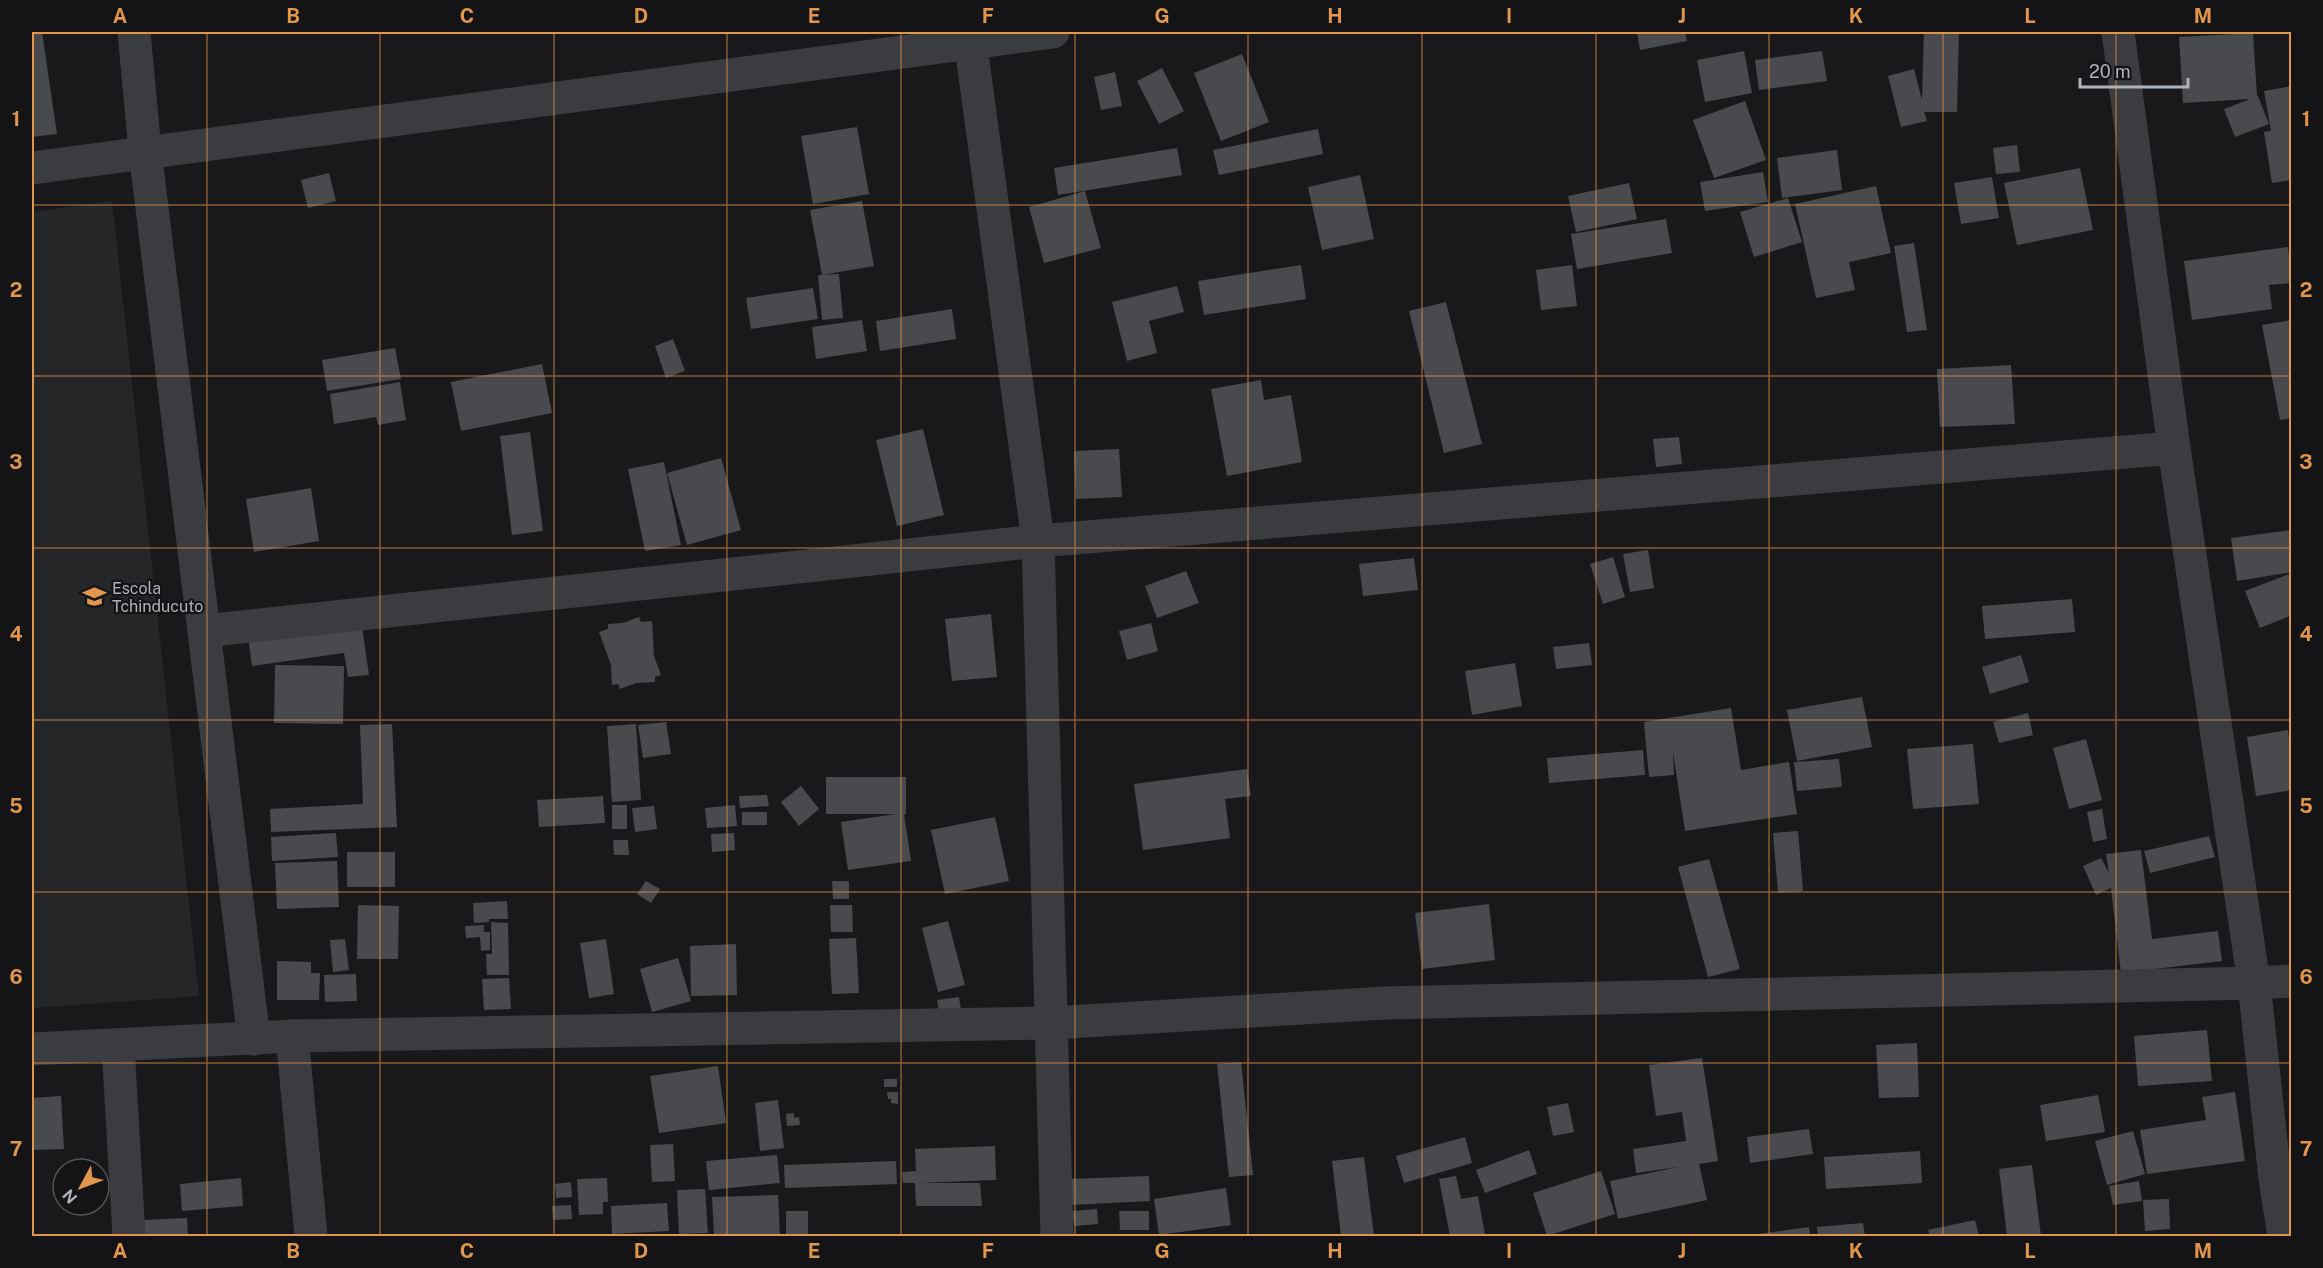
<svg xmlns="http://www.w3.org/2000/svg" width="2323" height="1268" font-family="'Public Sans',sans-serif">
  <style>
    .built { fill: #252628 }
    .building { fill: #484a4d }
    .lines { fill: none; stroke-linecap: round; stroke-linejoin: round }
    .minor { stroke: #3a3c40; stroke-width: 33 }
    .grid { fill: none; stroke: #e1964c; stroke-width: 1.5; stroke-opacity: 0.55 }
    .labels { text-anchor: middle; stroke-width: 4.5; stroke-linejoin: round; paint-order: stroke }
    .poi-label { font-size: 16px; fill: #adb3b9; stroke: #141416; text-anchor: start }
    .neatline { fill: none; stroke: #e1964c; stroke-width: 2 }
    .grid-label { font-size: 20px; text-anchor: middle; font-weight: bold; fill: #e1964c }
  </style>
  <rect width="100%" height="100%" fill="#19191b"/>
  <polygon class="built" points="112,201 199,996 32,1008 32,212"/>
  <g class="building">
    <polygon points="32,32 42,32 57,134 32,137"/>
    <polygon points="1637,32 1685,32 1687,41 1640,50"/>
    <polygon points="1924,32 1959,32 1957,112 1924,112 1927,121 1901,127 1888,76 1914,69 1922,100"/>
    <polygon points="2253,33 2257,96 2258,96 2269,124 2235,137 2224,109 2250,99 2183,103 2179,37"/>
    <polygon points="1744,51 1752,93 1705,102 1697,60"/>
    <polygon points="1822,51 1827,81 1759,90 1755,60"/>
    <polygon points="1242,54 1269,122 1221,141 1194,73"/>
    <polygon points="1162,68 1184,111 1159,124 1137,81"/>
    <polygon points="1115,72 1122,106 1101,110 1094,77"/>
    <polygon points="2292,86 2292,180 2272,183 2264,132 2271,131 2264,91"/>
    <polygon points="1745,101 1766,160 1714,178 1693,120"/>
    <polygon points="857,127 869,194 813,204 801,136"/>
    <polygon points="1318,129 1323,154 1219,175 1213,150"/>
    <polygon points="2017,145 2020,172 1996,174 1993,148"/>
    <polygon points="1177,148 1182,175 1058,195 1054,168"/>
    <polygon points="1837,150 1842,190 1782,198 1777,158"/>
    <polygon points="2080,168 2093,230 2017,245 2004,183"/>
    <polygon points="1763,172 1768,202 1705,211 1700,182"/>
    <polygon points="329,173 336,201 308,208 301,180"/>
    <polygon points="1360,175 1374,239 1322,250 1308,187"/>
    <polygon points="1992,177 1999,218 1961,224 1954,183"/>
    <polygon points="1629,183 1637,219 1576,232 1568,196"/>
    <polygon points="1876,186 1891,253 1849,262 1855,290 1816,298 1795,204"/>
    <polygon points="1085,191 1101,248 1044,263 1029,207"/>
    <polygon points="1788,198 1802,242 1754,257 1740,212"/>
    <polygon points="862,201 874,266 822,275 810,210"/>
    <polygon points="1666,219 1672,253 1577,269 1571,234"/>
    <polygon points="1914,243 1927,330 1907,332 1894,246"/>
    <polygon points="2288,247 2292,283 2269,285 2272,309 2192,320 2184,261"/>
    <polygon points="1301,265 1306,299 1204,315 1198,281"/>
    <polygon points="1572,265 1577,306 1541,310 1536,270"/>
    <polygon points="839,274 843,318 822,320 818,275"/>
    <polygon points="1177,286 1184,312 1149,321 1157,353 1127,361 1112,302"/>
    <polygon points="813,288 818,319 751,329 746,298"/>
    <polygon points="1446,302 1482,444 1444,453 1409,311"/>
    <polygon points="952,309 956,339 880,351 876,321"/>
    <polygon points="862,320 867,351 816,359 812,327"/>
    <polygon points="2292,320 2292,418 2280,420 2262,325"/>
    <polygon points="673,339 685,371 666,378 655,346"/>
    <polygon points="395,348 401,379 327,391 322,360"/>
    <polygon points="542,364 552,413 461,431 451,382"/>
    <polygon points="2011,365 2015,424 1940,427 1937,369"/>
    <polygon points="1261,380 1264,400 1291,395 1302,462 1227,476 1211,389"/>
    <polygon points="400,382 406,420 378,425 376,417 334,424 330,394"/>
    <polygon points="923,429 944,515 897,526 876,440"/>
    <polygon points="530,432 543,531 512,535 500,436"/>
    <polygon points="1679,437 1682,464 1656,467 1653,439"/>
    <polygon points="1119,449 1122,497 1076,499 1074,451"/>
    <polygon points="721,458 741,530 687,545 667,473"/>
    <polygon points="664,462 681,545 645,551 628,469"/>
    <polygon points="311,488 319,541 254,552 246,499"/>
    <polygon points="2292,530 2292,572 2237,581 2231,538"/>
    <polygon points="1648,550 1654,588 1630,592 1623,554"/>
    <polygon points="1613,557 1625,597 1603,604 1590,564"/>
    <polygon points="1414,558 1418,590 1363,596 1359,564"/>
    <polygon points="1186,571 1199,603 1157,618 1145,586"/>
    <polygon points="2292,573 2292,615 2260,628 2245,591"/>
    <polygon points="2072,599 2075,632 1985,639 1982,606"/>
    <polygon points="991,614 997,677 952,681 945,619"/>
    <polygon points="639,617 641,622 652,621 654,656 661,675 655,677 655,682 636,683 620,689 618,684 612,685 611,665 599,632 608,629 608,624 623,623"/>
    <polygon points="361,620 369,675 348,677 344,653 252,666 248,636"/>
    <polygon points="1151,623 1158,651 1127,660 1119,631"/>
    <polygon points="1589,643 1592,665 1556,669 1553,647"/>
    <polygon points="2021,655 2029,682 1990,694 1982,667"/>
    <polygon points="1515,663 1522,706 1472,715 1465,671"/>
    <polygon points="275,665 344,666 343,724 274,723"/>
    <polygon points="1862,697 1872,747 1797,761 1787,710"/>
    <polygon points="1731,708 1741,770 1789,762 1797,814 1685,831 1673,752 1674,775 1649,777 1644,722"/>
    <polygon points="2028,713 2033,735 1999,743 1993,722"/>
    <polygon points="666,722 671,754 643,758 638,725"/>
    <polygon points="392,724 397,827 271,832 270,809 363,804 360,725"/>
    <polygon points="636,724 641,800 612,802 607,726"/>
    <polygon points="2288,730 2292,757 2292,790 2256,796 2247,737"/>
    <polygon points="2086,739 2102,800 2069,809 2053,748"/>
    <polygon points="1973,744 1979,804 1913,809 1907,749"/>
    <polygon points="1643,750 1645,775 1549,783 1547,758"/>
    <polygon points="1839,759 1842,787 1797,791 1794,762"/>
    <polygon points="1247,769 1251,796 1225,799 1230,838 1143,850 1134,784"/>
    <polygon points="826,777 906,777 906,814 904,814 911,861 848,870 841,822 896,814 826,814"/>
    <polygon points="801,786 819,809 799,826 781,802"/>
    <polygon points="767,795 769,806 740,808 739,796"/>
    <polygon points="603,796 605,823 539,827 537,800"/>
    <rect x="612" y="805" width="15" height="24"/>
    <polygon points="735,805 737,826 707,828 705,808"/>
    <polygon points="654,806 657,829 635,832 632,808"/>
    <polygon points="2102,809 2107,839 2093,842 2087,812"/>
    <rect x="742" y="812" width="25" height="13"/>
    <polygon points="995,817 1009,881 945,894 931,830"/>
    <polygon points="1798,831 1803,891 1778,893 1773,833"/>
    <polygon points="336,833 338,857 272,861 271,837"/>
    <polygon points="734,833 735,850 712,852 711,834"/>
    <polygon points="2209,836 2215,857 2150,873 2144,851"/>
    <polygon points="613,840 628,840 629,855 614,855"/>
    <polygon points="2141,850 2152,939 2218,931 2222,961 2121,973 2111,888 2096,895 2083,866 2101,858 2109,873 2106,854"/>
    <rect x="347" y="852" width="48" height="35"/>
    <polygon points="1709,859 1740,969 1708,977 1678,867"/>
    <polygon points="337,861 339,907 277,909 275,863"/>
    <polygon points="646,881 660,889 651,903 637,894"/>
    <polygon points="832,881 849,881 849,899 833,899"/>
    <polygon points="507,901 508,919 489,919 489,922 474,923 473,903"/>
    <polygon points="1489,904 1495,960 1422,969 1415,913"/>
    <polygon points="358,905 399,906 398,959 357,959"/>
    <polygon points="830,905 852,905 853,932 831,932"/>
    <polygon points="948,921 965,985 938,992 922,928"/>
    <polygon points="491,922 508,923 509,975 487,975 486,954 492,954"/>
    <polygon points="484,925 484,932 490,932 490,950 481,951 480,937 466,938 465,926"/>
    <polygon points="856,938 859,993 832,994 829,939"/>
    <polygon points="345,939 349,970 333,972 330,940"/>
    <polygon points="606,939 614,994 589,998 580,943"/>
    <polygon points="736,944 737,995 691,996 690,946"/>
    <polygon points="678,958 691,1001 652,1012 640,969"/>
    <polygon points="277,961 311,962 311,973 320,973 319,1000 277,1000"/>
    <polygon points="356,974 357,1001 325,1002 324,975"/>
    <polygon points="509,978 511,1009 484,1010 482,979"/>
    <polygon points="959,997 961,1010 939,1013 937,1000"/>
    <polygon points="2207,1030 2212,1081 2138,1086 2134,1036"/>
    <polygon points="1917,1043 1919,1097 1879,1098 1876,1045"/>
    <polygon points="1702,1058 1718,1161 1699,1164 1707,1200 1618,1219 1610,1181 1678,1167 1636,1173 1633,1149 1686,1141 1682,1112 1656,1116 1649,1065"/>
    <polygon points="1241,1062 1253,1175 1229,1177 1217,1064"/>
    <polygon points="718,1066 726,1123 659,1133 650,1076"/>
    <rect x="884" y="1079" width="13" height="8"/>
    <polygon points="887,1092 898,1092 898,1104 891,1103 891,1099 888,1099"/>
    <polygon points="2235,1092 2245,1161 2147,1174 2140,1130 2206,1120 2202,1097"/>
    <polygon points="2098,1095 2105,1132 2046,1141 2040,1105"/>
    <polygon points="61,1096 64,1149 32,1150 32,1098"/>
    <polygon points="778,1100 784,1148 760,1151 755,1103"/>
    <polygon points="1568,1103 1574,1132 1553,1136 1547,1107"/>
    <polygon points="794,1113 794,1118 799,1117 800,1125 787,1126 786,1114"/>
    <polygon points="1809,1129 1813,1154 1750,1163 1747,1137"/>
    <polygon points="2133,1131 2145,1174 2107,1185 2095,1141"/>
    <polygon points="1465,1137 1472,1163 1404,1183 1396,1156"/>
    <polygon points="673,1144 675,1181 652,1182 650,1145"/>
    <polygon points="995,1146 996,1180 918,1183 980,1183 982,1206 916,1206 915,1183 903,1183 902,1172 916,1171 915,1149"/>
    <polygon points="1529,1150 1537,1174 1485,1193 1476,1170"/>
    <polygon points="1920,1151 1922,1183 1826,1189 1824,1157"/>
    <polygon points="777,1155 780,1183 709,1190 706,1161"/>
    <polygon points="1364,1157 1374,1236 1341,1236 1332,1161"/>
    <polygon points="896,1161 897,1184 785,1188 784,1165"/>
    <polygon points="2032,1165 2041,1236 2007,1236 1999,1169"/>
    <polygon points="1601,1171 1615,1214 1547,1236 1533,1193"/>
    <polygon points="1149,1176 1150,1201 1071,1205 1070,1179"/>
    <polygon points="1456,1176 1461,1199 1478,1196 1485,1235 1450,1236 1439,1179"/>
    <polygon points="241,1178 243,1206 182,1211 180,1184"/>
    <polygon points="607,1178 608,1202 603,1202 603,1214 579,1215 577,1179"/>
    <polygon points="2139,1181 2142,1201 2113,1205 2109,1186"/>
    <polygon points="571,1182 572,1197 556,1198 555,1184"/>
    <polygon points="1226,1188 1231,1225 1159,1235 1154,1199"/>
    <polygon points="705,1189 708,1233 679,1234 677,1190"/>
    <polygon points="778,1195 780,1236 714,1236 712,1197"/>
    <polygon points="2169,1199 2170,1229 2145,1231 2143,1200"/>
    <polygon points="667,1203 669,1231 612,1234 611,1206"/>
    <polygon points="571,1205 572,1219 553,1220 552,1206"/>
    <polygon points="1097,1209 1098,1224 1074,1226 1072,1211"/>
    <rect x="786" y="1211" width="22" height="25"/>
    <polygon points="1119,1211 1149,1211 1149,1230 1120,1230"/>
    <polygon points="187,1218 188,1236 143,1236 142,1220"/>
    <polygon points="1975,1220 1979,1236 1930,1236 1928,1230"/>
    <polygon points="1863,1223 1865,1236 1818,1236 1817,1227"/>
    <polygon points="1809,1227 1810,1236 1751,1236 1750,1235"/>
  </g>
  <g class="lines">
    <g class="minor">
      <polyline points="134,32 145,151 254,1039"/>
      <polyline points="969,32 1038,541 1057,1236"/>
      <polyline points="2118,32 2174,448 2254,983 2275,1179 2284,1236"/>
      <polyline points="32,168 1053,32"/>
      <polyline points="204,631 1038,541 2174,448"/>
      <polyline points="292,1036 311,1236"/>
      <polyline points="118,1046 129,1236"/>
      <polyline points="32,1049 292,1036 1052,1023 1385,1003 2254,983 2292,981"/>
    </g>
  </g>
  <path class="grid" d="M207,32V1236M380,32V1236M554,32V1236M727,32V1236M901,32V1236M1075,32V1236M1248,32V1236M1422,32V1236M1596,32V1236M1769,32V1236M1943,32V1236M2116,32V1236M32,205H2292M32,376H2292M32,548H2292M32,720H2292M32,892H2292M32,1063H2292"/>
  <defs>
    <symbol id="school-bare" viewBox="-9 -9 18 18"><path d="M0-5L7-2L0 1L-7-2ZM-4 1L0 2.5L4 1V4Q0 6-4 4Z" fill="#e1964c" stroke="#141416" stroke-width="2.5" paint-order="stroke"/></symbol>
  </defs>
  <g fill-rule="evenodd">
    <use href="#school-bare" x="78" y="580" width="33" height="33"/>
  </g>
  <g class="labels">
    <g class="poi-label">
      <text x="112" y="594">Escola<tspan x="112" dy="18">Tchinducuto</tspan></text>
    </g>
  </g>
  <rect width="2323" height="1268" fill="none" stroke="#141416" stroke-width="66"/>
  <g transform="translate(81 1187) rotate(229)"><circle r="28" fill="#141416" stroke="#515457" stroke-width="1.5"/>
  <path d="M0-4.5L10 22L0 15L-10 22Z" fill="#e1964c"/>
  <text y="-9" font-size="16" font-weight="bold" text-anchor="middle" fill="#adb3b9">N</text>
  </g>
  <path d="M2080 78v9h108v-9" fill="none" stroke="#adb3b9" stroke-width="3"/>
  <text x="2089" y="78" font-size="18" fill="#adb3b9" stroke="#141416" stroke-width="4.5" paint-order="stroke">20 m</text>
  <rect x="33" y="33" width="2257" height="1202" class="neatline"/>
  <g class="grid-label">
    <text x="120" y="23">A</text>
    <text x="293" y="23">B</text>
    <text x="467" y="23">C</text>
    <text x="641" y="23">D</text>
    <text x="814" y="23">E</text>
    <text x="988" y="23">F</text>
    <text x="1162" y="23">G</text>
    <text x="1335" y="23">H</text>
    <text x="1509" y="23">I</text>
    <text x="1682" y="23">J</text>
    <text x="1856" y="23">K</text>
    <text x="2030" y="23">L</text>
    <text x="2203" y="23">M</text>
    <text x="16" y="126">1</text>
    <text x="2306" y="126">1</text>
    <text x="16" y="297">2</text>
    <text x="2306" y="297">2</text>
    <text x="16" y="469">3</text>
    <text x="2306" y="469">3</text>
    <text x="16" y="641">4</text>
    <text x="2306" y="641">4</text>
    <text x="16" y="813">5</text>
    <text x="2306" y="813">5</text>
    <text x="16" y="984">6</text>
    <text x="2306" y="984">6</text>
    <text x="16" y="1156">7</text>
    <text x="2306" y="1156">7</text>
    <text x="120" y="1258">A</text>
    <text x="293" y="1258">B</text>
    <text x="467" y="1258">C</text>
    <text x="641" y="1258">D</text>
    <text x="814" y="1258">E</text>
    <text x="988" y="1258">F</text>
    <text x="1162" y="1258">G</text>
    <text x="1335" y="1258">H</text>
    <text x="1509" y="1258">I</text>
    <text x="1682" y="1258">J</text>
    <text x="1856" y="1258">K</text>
    <text x="2030" y="1258">L</text>
    <text x="2203" y="1258">M</text>
  </g>
</svg>
